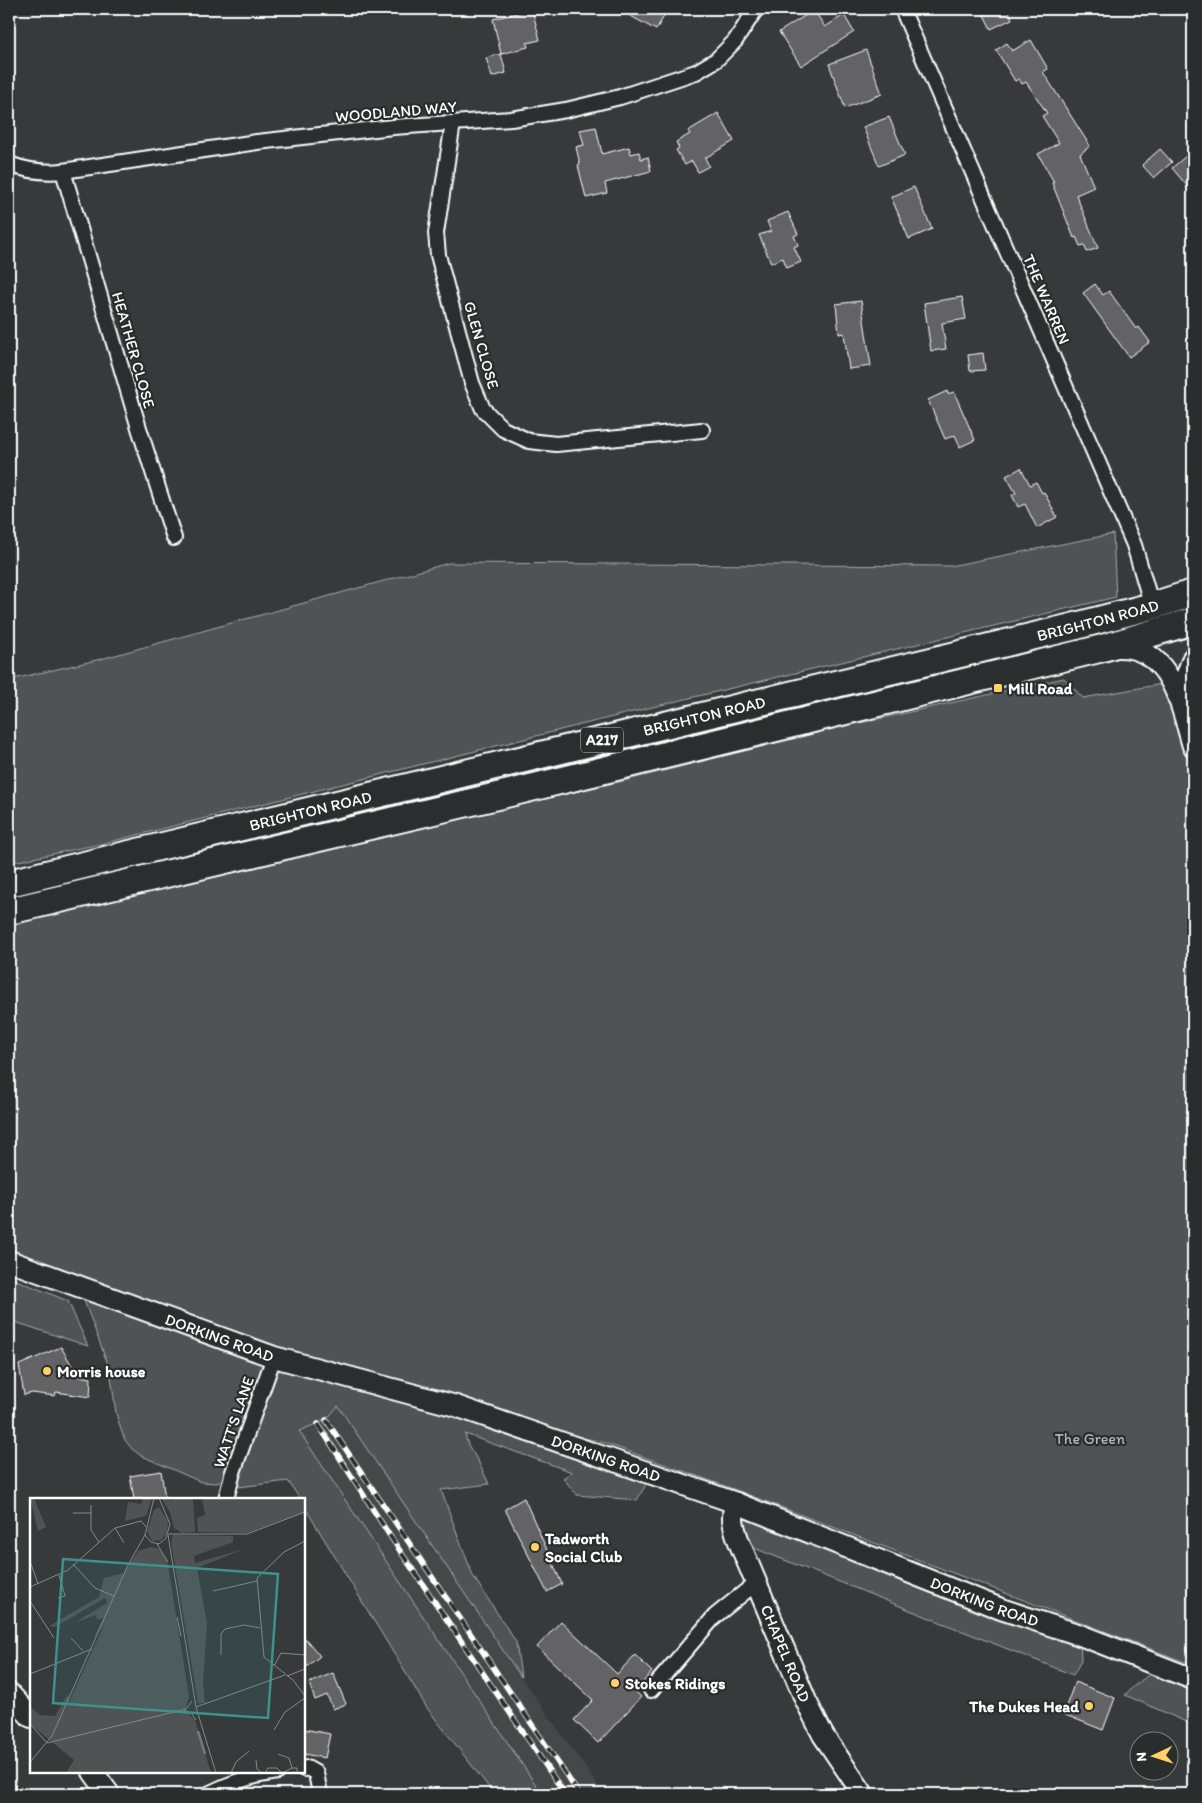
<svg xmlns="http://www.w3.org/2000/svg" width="1202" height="1803" font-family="Itim,sans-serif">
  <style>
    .built { fill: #444748 }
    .green { fill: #505354; stroke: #a8a9aa }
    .building { fill: #636465; stroke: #fff }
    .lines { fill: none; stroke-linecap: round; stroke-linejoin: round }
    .street-casing { stroke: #fff; stroke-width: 18 }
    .secondary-casing { stroke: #fff; stroke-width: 24 }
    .highway-casing { stroke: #fff; stroke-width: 30 }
    .street { stroke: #2a2d2e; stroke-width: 14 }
    .secondary { stroke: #2a2d2e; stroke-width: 20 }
    .highway { stroke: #2a2d2e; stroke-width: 26 }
    .rail-casing { stroke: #fff; stroke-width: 5.5 }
    .rail { stroke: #2a2d2e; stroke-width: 4; stroke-dasharray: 11; stroke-linecap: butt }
    .poi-dot { fill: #ffd166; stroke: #2a2d2e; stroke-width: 2 }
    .labels { text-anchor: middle; stroke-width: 4.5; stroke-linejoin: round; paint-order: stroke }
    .shield { fill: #2a2d2e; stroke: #bfc0c0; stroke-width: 1 }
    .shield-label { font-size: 15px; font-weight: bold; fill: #fff }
    .street-label { font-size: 16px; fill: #fff; stroke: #2a2d2e }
    .poi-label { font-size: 16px; font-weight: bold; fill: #fff; stroke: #2a2d2e; text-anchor: start }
    .park-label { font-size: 16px; fill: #b0b2b2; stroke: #2a2d2e }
    .inset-river { fill: none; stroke: #767879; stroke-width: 2.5 }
    .inset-road { fill: none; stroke: #878989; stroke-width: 1 }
    .view { fill: #3f918b; fill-opacity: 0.15; stroke: #3f918b; stroke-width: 2.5 }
    .inset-edge { fill: none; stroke: #fff; stroke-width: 2.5 }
  </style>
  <rect width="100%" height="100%" fill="#373a3b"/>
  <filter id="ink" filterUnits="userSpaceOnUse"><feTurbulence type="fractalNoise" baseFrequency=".02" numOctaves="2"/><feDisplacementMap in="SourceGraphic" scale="10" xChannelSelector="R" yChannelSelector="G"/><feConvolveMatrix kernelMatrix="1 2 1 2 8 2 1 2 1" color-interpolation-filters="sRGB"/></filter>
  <g filter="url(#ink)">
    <polygon class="built" points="338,1406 521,1677 604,1794 542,1794 299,1431 318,1424"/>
    <g class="green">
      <polygon points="1113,534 1116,597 673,702 105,843 9,863 9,680 101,659 449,563 950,566"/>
      <polygon points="1064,678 1083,698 1162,684 1193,745 1193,1665 736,1490 605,1443 463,1408 652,1474 637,1500 577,1495 563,1478 572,1472 465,1434 468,1445 478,1461 489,1484 441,1490 473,1576 516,1642 521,1677 338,1406 326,1420 299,1431 542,1794 494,1794 427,1708 304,1506 304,1499 300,1499 288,1481 238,1487 271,1367 225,1480 217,1483 201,1482 140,1455 132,1449 125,1440 121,1430 116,1413 110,1370 79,1287 9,1253 9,922 623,781 833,729"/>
      <polygon points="9,1277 68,1301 88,1346 9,1320"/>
      <polygon points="735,1512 1080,1635 1081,1661 1073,1675 739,1542"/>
      <polygon points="1160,1666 1193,1679 1193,1725 1125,1695 1133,1687"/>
    </g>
    <g class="building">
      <polygon points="532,9 540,40 527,43 528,47 501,54 493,19"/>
      <polygon points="618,9 668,9 656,30"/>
      <polygon points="981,9 1008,9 1012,19 991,29"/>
      <polygon points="814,10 825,27 844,15 854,32 801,66 779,32"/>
      <polygon points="1031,40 1048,69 1043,72 1090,146 1080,154 1094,187 1076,195 1098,248 1087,252 1084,245 1080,246 1076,237 1074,238 1052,183 1054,182 1038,154 1059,143 1042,116 1047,113 1026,82 1022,84 1019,79 1015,81 996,50 1007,43 1012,51"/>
      <polygon points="866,50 882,94 845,108 829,64"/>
      <polygon points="501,54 506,73 492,77 486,58"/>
      <polygon points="718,113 734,141 705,158 709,166 698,172 692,161 685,165 676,150 679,148 676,142 690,134 688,131"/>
      <polygon points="889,117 905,155 879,166 863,127"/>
      <polygon points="596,127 602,154 629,147 631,154 639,152 641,159 648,157 651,171 605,183 607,193 586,198 578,165 580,164 576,147 584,145 580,130"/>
      <polygon points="1160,149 1172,162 1154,178 1142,165"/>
      <polygon points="1193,150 1193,193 1172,168"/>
      <polygon points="914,187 932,229 909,239 891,197"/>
      <polygon points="788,212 798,234 794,236 798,245 794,247 801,262 787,268 783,258 771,263 759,235 771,231 767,221"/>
      <polygon points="1095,284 1103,295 1109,291 1136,329 1139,327 1150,342 1129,357 1083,293"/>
      <polygon points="962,297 966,319 942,323 946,349 931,351 924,303"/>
      <polygon points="861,301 871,366 849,369 844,333 839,334 836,304"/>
      <polygon points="983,353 985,370 970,371 968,355"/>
      <polygon points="947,391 948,394 954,392 975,440 960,447 955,435 945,439 928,400"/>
      <polygon points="1021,468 1030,485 1036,482 1042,493 1044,492 1057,517 1037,528 1025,504 1018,507 1012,495 1016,493 1006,476"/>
      <polygon points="61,1347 78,1376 91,1378 90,1397 56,1392 55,1396 32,1393 24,1395 19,1365"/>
      <polygon points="161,1471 165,1498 134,1499 130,1476"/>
      <polygon points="524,1498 562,1584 547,1592 505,1509"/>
      <polygon points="561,1621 617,1674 635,1655 652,1672 635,1691 641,1697 598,1743 574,1720 593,1700 537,1647"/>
      <polygon points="304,1637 320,1656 304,1669"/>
      <polygon points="333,1673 346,1704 333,1709 327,1695 315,1700 309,1683"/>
      <polygon points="1075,1682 1115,1698 1103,1730 1063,1714"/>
      <polygon points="304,1729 330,1734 325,1758 304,1754"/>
    </g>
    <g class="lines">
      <defs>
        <g id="street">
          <polyline points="902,9 1134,545 1152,606"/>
          <polyline points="453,123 436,233 438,255 472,383 483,409 503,429 529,441 556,444 702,430"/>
          <path d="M9,164C27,171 43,173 63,171L257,142L393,127L511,119L566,110L620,97L696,72L716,60L735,41L756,9"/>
          <polyline points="63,171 139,428 174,538"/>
          <polyline points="226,1499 232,1475 274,1357"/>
          <polyline points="651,1690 715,1616 756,1583"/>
          <polyline points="304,1769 307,1768 316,1773 320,1794"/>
          <path d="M208,1794C230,1783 253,1775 278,1772"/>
        </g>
        <g id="secondary">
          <path d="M1116,647C1170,644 1181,705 1193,746"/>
          <polyline points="1184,705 1185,680 1193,658"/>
          <path id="s1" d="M9,1261L274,1357L456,1406L736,1503L1001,1609L1080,1635L1193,1679"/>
          <path id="s2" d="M736,1503C730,1516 734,1528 739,1542L806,1701L823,1735L863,1794"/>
          <polyline points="9,1693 31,1717"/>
          <polyline points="93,1772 109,1794"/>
        </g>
        <g id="highway">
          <path id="s3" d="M9,883L1072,627L1152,606L1193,593"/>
          <polyline points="9,911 510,793 1099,649 1193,621"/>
        </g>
      </defs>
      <use href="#street" class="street-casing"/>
      <use href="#secondary" class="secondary-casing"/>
      <use href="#highway" class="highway-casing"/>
      <use href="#street" class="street"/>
      <use href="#secondary" class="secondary"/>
      <use href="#highway" class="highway"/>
      <defs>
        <g id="rail">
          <polyline points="326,1420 579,1794"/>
          <polyline points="318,1424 390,1536 565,1794"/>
        </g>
      </defs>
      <use href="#rail" class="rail-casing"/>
      <use href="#rail" class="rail"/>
    </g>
  </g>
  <g class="poi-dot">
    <rect x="993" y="683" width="10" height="10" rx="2.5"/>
    <circle cx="47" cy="1371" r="5"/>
    <circle cx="535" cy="1547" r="5"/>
    <circle cx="615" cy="1683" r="5"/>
    <circle cx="1089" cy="1706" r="5"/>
  </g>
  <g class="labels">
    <rect class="shield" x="581" y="727.5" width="42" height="25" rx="4"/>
    <g class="shield-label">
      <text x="602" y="745">A217</text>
    </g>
    <g class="street-label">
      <text transform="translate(396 111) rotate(-5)" y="6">WOODLAND WAY</text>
      <text transform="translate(1047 299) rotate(67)" y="6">THE WARREN</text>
      <text transform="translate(482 345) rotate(74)" y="6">GLEN CLOSE</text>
      <text transform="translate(134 350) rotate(74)" y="6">HEATHER CLOSE</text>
      <text dy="6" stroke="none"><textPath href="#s3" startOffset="1120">BRIGHTON ROAD</textPath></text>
      <text dy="6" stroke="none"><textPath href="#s3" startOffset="715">BRIGHTON ROAD</textPath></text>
      <text dy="6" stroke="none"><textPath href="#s3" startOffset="310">BRIGHTON ROAD</textPath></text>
      <text dy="6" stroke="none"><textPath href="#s1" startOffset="224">DORKING ROAD</textPath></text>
      <text transform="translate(233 1422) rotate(-71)" y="6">WATT'S LANE</text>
      <text dy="6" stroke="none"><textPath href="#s1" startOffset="629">DORKING ROAD</textPath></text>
      <text dy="6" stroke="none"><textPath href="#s1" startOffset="1034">DORKING ROAD</textPath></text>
      <text dy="6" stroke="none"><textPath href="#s2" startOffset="161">CHAPEL ROAD</textPath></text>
    </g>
    <g class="poi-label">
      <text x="1008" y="694">Mill Road</text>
      <text x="57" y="1377">Morris house</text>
      <text x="545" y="1544">Tadworth<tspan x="545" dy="18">Social Club</tspan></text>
      <text x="625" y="1689">Stokes Ridings</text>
      <text x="1079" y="1712" text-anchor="end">The Dukes Head</text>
    </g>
    <g class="park-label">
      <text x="1090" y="1444">The Green</text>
    </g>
  </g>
  <g transform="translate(30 1498)">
    <rect width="275" height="275" fill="#373a3b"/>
    <path d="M0,0H4L16,29L8,33ZM113,0H122L116,18L95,23L98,4L111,6ZM131,0H163L165,34L152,35L144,30L140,14ZM172,0H275V14L217,35L168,34L167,20L175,17ZM129,9L138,23L137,35L131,42L122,43L117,33L124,12ZM143,37L203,38V44L164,58L165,65L214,51L167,70L177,125L173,185L175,205H168L141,44ZM120,49L130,51L137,61L159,198L155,212L165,222L181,275H36L44,262L0,226V209L10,217L25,218L37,197L40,201L34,215L74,127L64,140L73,120L67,122L66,117L44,125L77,105L75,100L25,129L19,128L69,99L74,80L94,75L108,53Z" fill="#505354"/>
    <path class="inset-river" d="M168,233L175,256"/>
    <path class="inset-road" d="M124,0L115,37L121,44L129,46L136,40L140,26L129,0M61,7V32L69,44M43,15H62M85,30L94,45M138,36H217L275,14M138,37L166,209L186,275M275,43L254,54L227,80L234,159L263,182L275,198M127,46L138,64M0,63L8,86M43,66L65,90L84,98M0,89L38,72L85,30L111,23L116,29M183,93L227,83M28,100L35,98L29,77M0,103L24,140M147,119L151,138M41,140L53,153M191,157V136L195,131L214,127L230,130M244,168L251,155L275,157M0,176L62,151M257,178L275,171M166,209L255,177M154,212L161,215L166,222M0,226L17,245M244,232L255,214L275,200M17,245L156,211L162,203M248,256L259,260L262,270M226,262L227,271L232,275M0,264L22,238L98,67L115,37M201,275L206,264L219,253M235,275L238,270H247L252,275M252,275L262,270H267V275"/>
    <path class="view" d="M33,61L248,76L238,220L23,205Z"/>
    <rect width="275" height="275" class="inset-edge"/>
  </g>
  <rect width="1202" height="1803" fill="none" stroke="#2a2d2e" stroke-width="30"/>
  <rect x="15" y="15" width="1172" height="1773" fill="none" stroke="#fff" stroke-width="2" filter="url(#ink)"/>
  <g transform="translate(1154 1756) rotate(266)"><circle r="24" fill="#2a2d2e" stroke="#7f8182"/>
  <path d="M0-4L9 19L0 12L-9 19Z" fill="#ffd166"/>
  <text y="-8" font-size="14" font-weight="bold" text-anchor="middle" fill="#ffffff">N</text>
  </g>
</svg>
